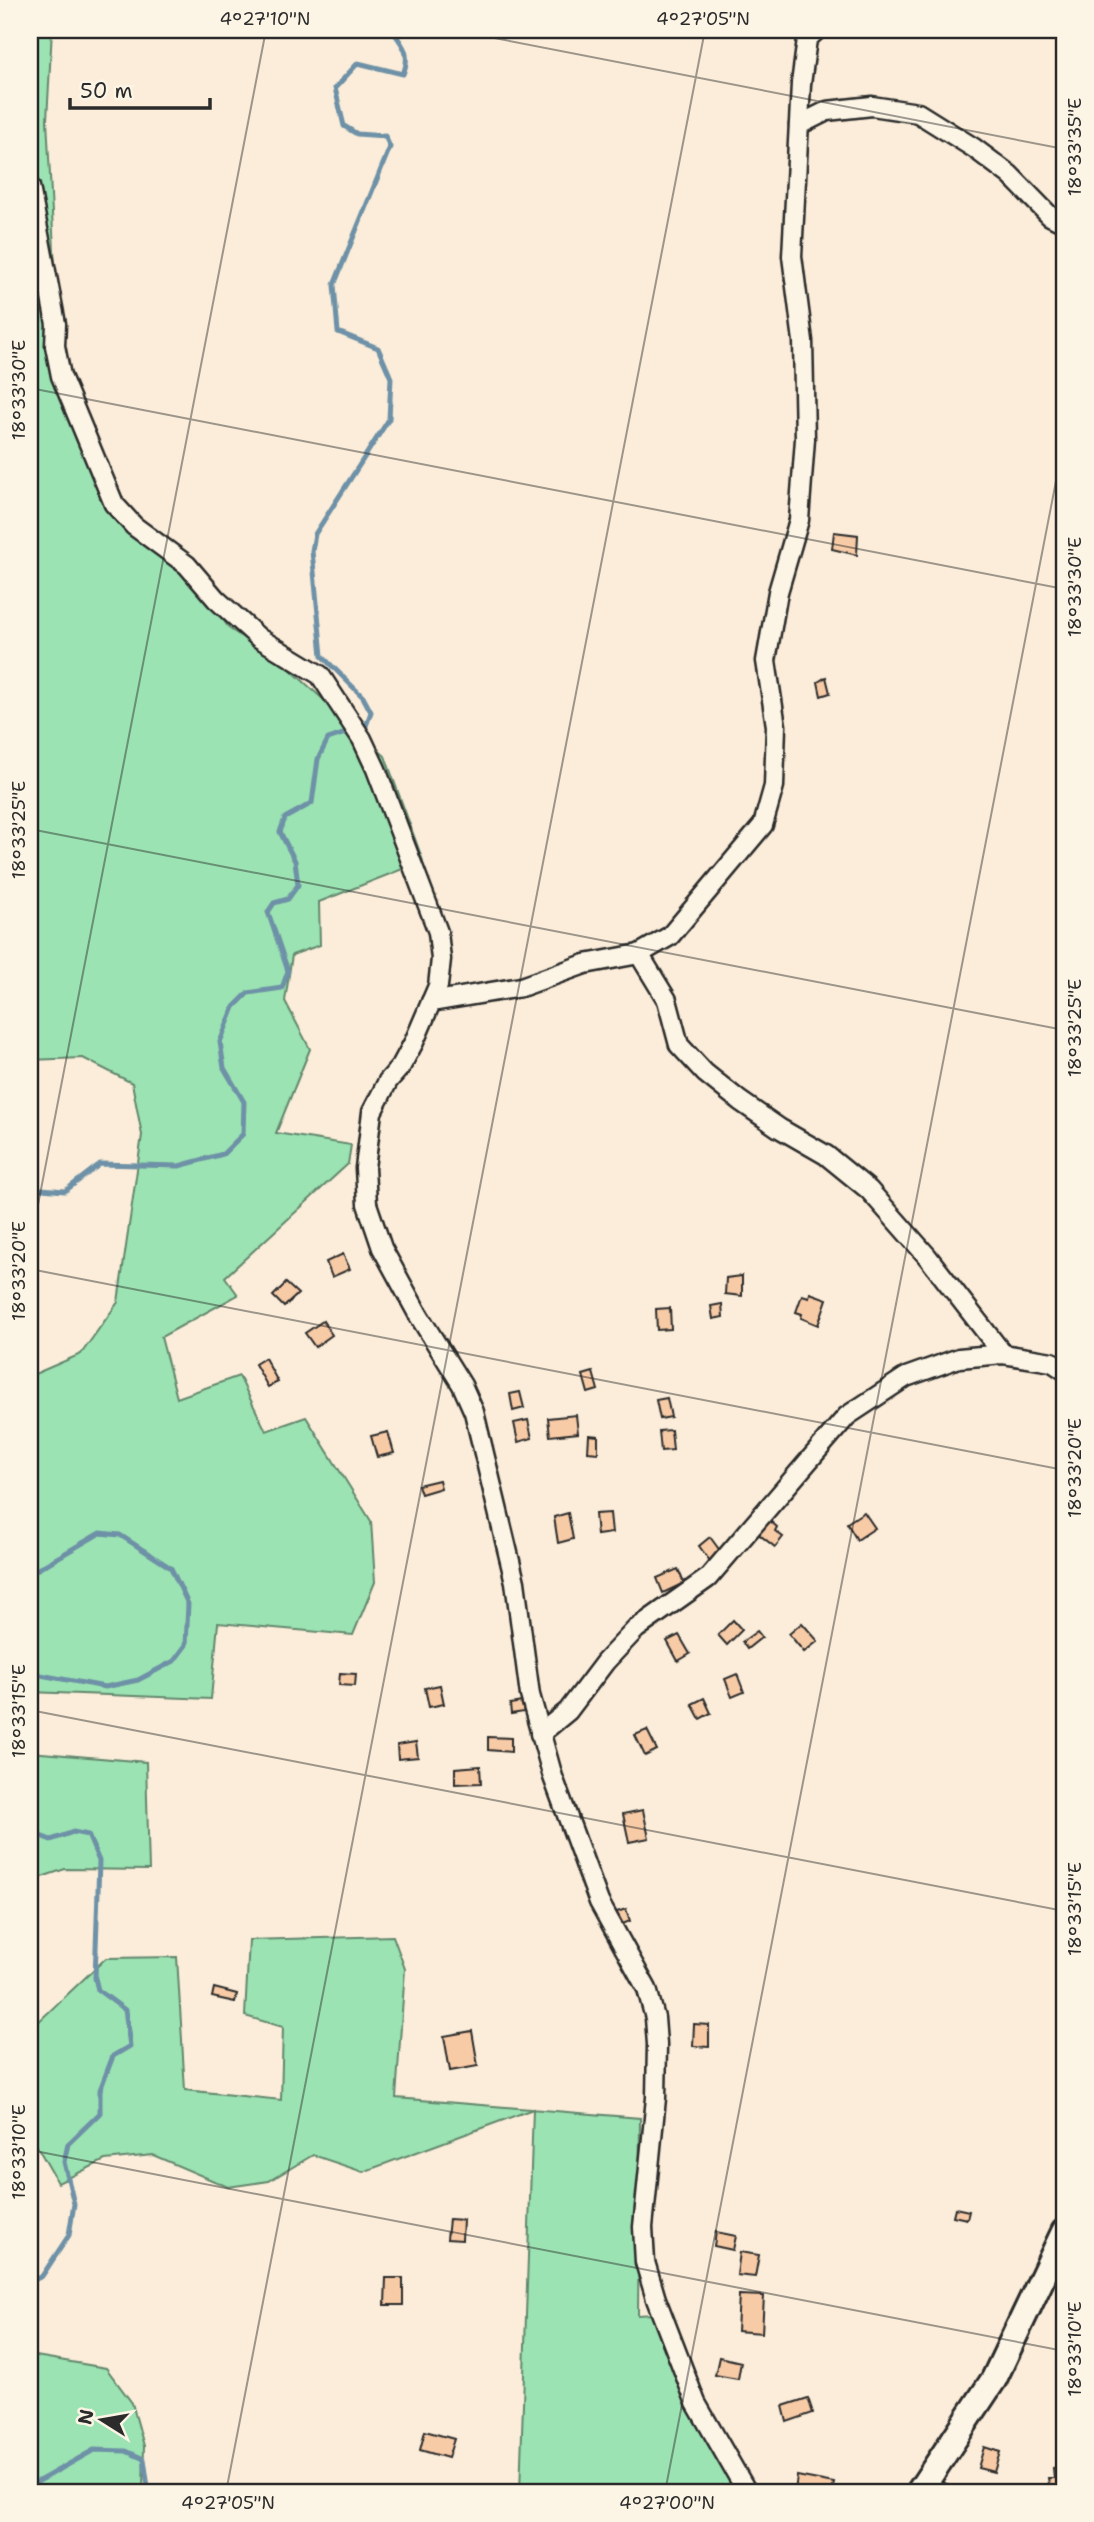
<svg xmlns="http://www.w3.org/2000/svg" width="1094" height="2522" font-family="'Shantell Sans',sans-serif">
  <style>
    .green { fill: #9be3b2; stroke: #63876e; stroke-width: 2 }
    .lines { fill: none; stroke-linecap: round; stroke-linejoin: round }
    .stream { stroke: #6e91a7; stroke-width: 5 }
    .building { fill: #f8cba7; stroke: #2b2b2b; stroke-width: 2 }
    .street-casing { stroke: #2b2b2b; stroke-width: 23 }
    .secondary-casing { stroke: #2b2b2b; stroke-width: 30 }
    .street { stroke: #fcf5e5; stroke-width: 18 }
    .secondary { stroke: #fcf5e5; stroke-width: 24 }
    .ticks { fill: none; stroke: #2b2b2b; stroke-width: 2; stroke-opacity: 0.45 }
    .neatline { fill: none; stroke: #2b2b2b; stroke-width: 2.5 }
    .ticks-label { font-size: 18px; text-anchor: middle; fill: #2b2b2b }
  </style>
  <rect width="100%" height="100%" fill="#fbedd9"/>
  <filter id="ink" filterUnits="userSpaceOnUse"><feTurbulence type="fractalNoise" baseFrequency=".0143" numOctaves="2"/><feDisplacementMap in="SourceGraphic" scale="14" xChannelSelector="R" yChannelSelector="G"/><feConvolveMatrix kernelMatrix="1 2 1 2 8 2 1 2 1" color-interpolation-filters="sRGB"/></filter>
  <g filter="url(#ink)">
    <g class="green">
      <polygon points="30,30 52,30 47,120 59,343 81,437 104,508 191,578 230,629 290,669 385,756 423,861 319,902 320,945 292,955 285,1001 310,1049 276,1133 351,1145 348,1164 225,1277 238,1295 161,1337 177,1398 239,1376 266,1431 306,1417 371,1521 375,1582 353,1635 218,1623 211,1699 30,1692 30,1376 81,1354 118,1302 142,1135 132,1083 83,1058 30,1060"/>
      <polygon points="30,1752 146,1762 149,1870 65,1869 30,1881"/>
      <polygon points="393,1936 405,1969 396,2098 640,2118 638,2315 669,2313 697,2394 751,2492 520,2492 533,2109 363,2172 313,2155 269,2181 228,2187 153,2155 105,2160 58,2183 30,2134 30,2020 34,2026 106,1958 177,1957 185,2090 281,2100 283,2027 245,2016 249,1940"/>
      <polygon points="30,2355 106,2368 132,2403 144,2446 143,2492 30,2492"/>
    </g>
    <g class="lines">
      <g class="stream">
        <path d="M30,1188L65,1191L100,1164L179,1166L223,1154L243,1134L244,1102L224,1068L220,1042L234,1007L248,993L282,988L288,971L268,912L274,903L288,899L298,885L295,861L280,832L285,818L312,803L318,759L328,739L366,726L371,712L363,697L322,656L312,551L315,534L389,419L391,378L378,348L338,332L334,285L390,147L385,136L357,134L344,126L335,88L358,63L403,74C411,54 404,46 392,30"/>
        <polyline points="30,1571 38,1569 100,1533 120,1535 171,1568 188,1604 186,1645 174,1661 138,1680 105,1687 30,1673"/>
        <polyline points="30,1832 51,1840 73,1832 88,1835 99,1861 95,1978 98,1990 125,2010 130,2046 113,2056 100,2090 100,2113 68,2144 64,2162 74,2204 69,2235 42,2276 30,2282"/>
        <polyline points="30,2486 94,2450 126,2451 144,2459 148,2487 145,2492"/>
      </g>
    </g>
    <g class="building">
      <polygon points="834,532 858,535 857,555 832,549"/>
      <polygon points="826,677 830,693 821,696 818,682"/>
      <polygon points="343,1254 350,1269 332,1277 326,1262"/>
      <polygon points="742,1276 742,1296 725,1294 726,1278"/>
      <polygon points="286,1283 298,1294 284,1307 273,1296"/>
      <polygon points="810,1293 827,1299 818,1325 801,1318 802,1314 796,1312 802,1295 809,1297"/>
      <polygon points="722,1304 723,1317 713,1319 711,1306"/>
      <polygon points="670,1308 671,1329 657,1330 656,1309"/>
      <polygon points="323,1321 332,1335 315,1347 305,1333"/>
      <polygon points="265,1358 278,1382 268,1387 255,1364"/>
      <polygon points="593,1372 598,1390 588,1393 583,1375"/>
      <polygon points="520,1392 524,1408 513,1411 510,1394"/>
      <polygon points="667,1398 671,1417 660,1419 656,1400"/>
      <polygon points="576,1415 578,1433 550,1436 548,1418"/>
      <polygon points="528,1420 532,1438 518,1442 514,1423"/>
      <polygon points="671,1430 673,1450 661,1451 659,1431"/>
      <polygon points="388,1432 394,1453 377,1457 371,1436"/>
      <polygon points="589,1435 598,1436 598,1453 588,1452"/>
      <polygon points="439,1480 441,1488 421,1494 418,1485"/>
      <polygon points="864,1512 875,1528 857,1540 847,1523"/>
      <polygon points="568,1513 573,1539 558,1543 554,1517"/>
      <polygon points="610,1513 612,1533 597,1535 595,1514"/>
      <polygon points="769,1520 777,1527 775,1531 783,1537 775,1547 756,1532 764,1522 767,1524"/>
      <polygon points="710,1537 721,1552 710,1561 699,1546"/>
      <polygon points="678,1569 684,1583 663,1593 657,1578"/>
      <polygon points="733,1620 742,1630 727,1645 718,1635"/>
      <polygon points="802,1623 818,1641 804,1652 789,1634"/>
      <polygon points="757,1631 762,1637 747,1649 742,1642"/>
      <polygon points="679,1635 690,1654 678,1661 667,1641"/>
      <polygon points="340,1673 356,1674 355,1686 339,1685"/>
      <polygon points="737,1674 744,1692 732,1697 725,1679"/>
      <polygon points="440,1685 444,1704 429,1707 425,1688"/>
      <polygon points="704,1698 711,1713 700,1719 692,1704"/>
      <polygon points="522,1702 524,1712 511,1714 510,1704"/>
      <polygon points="647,1730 657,1750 645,1756 635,1735"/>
      <polygon points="488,1737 511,1738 511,1752 488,1750"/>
      <polygon points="416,1742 418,1757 398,1759 397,1745"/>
      <polygon points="480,1766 481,1783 455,1784 455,1768"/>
      <polygon points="643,1810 649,1838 629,1842 623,1814"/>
      <polygon points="626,1909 630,1921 618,1926 614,1913"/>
      <polygon points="214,1988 237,1994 235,2002 212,1997"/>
      <polygon points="694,2024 709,2025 709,2047 693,2046"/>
      <polygon points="472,2031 478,2066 450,2071 444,2036"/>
      <polygon points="955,2208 969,2211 967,2219 953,2216"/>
      <polygon points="449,2219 463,2220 462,2240 447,2239"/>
      <polygon points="716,2232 736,2236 733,2250 714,2246"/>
      <polygon points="740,2252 759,2255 755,2277 737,2275"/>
      <polygon points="386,2278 403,2278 403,2305 385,2305"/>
      <polygon points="739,2295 764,2296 762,2333 737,2331"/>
      <polygon points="719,2357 741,2362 738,2379 715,2375"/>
      <polygon points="808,2398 813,2413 787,2422 783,2406"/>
      <polygon points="425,2431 454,2439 448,2458 420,2450"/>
      <polygon points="984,2447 1000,2452 994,2472 978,2468"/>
      <polygon points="1063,2467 1064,2489 1050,2491 1048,2478 1054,2478 1053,2468"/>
      <polygon points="797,2476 834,2483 832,2492 795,2492"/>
      <polygon points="935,2480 950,2485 947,2492 931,2492"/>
    </g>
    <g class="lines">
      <defs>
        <g id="street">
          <polyline points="799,125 827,111 872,106 918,113 974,148 1010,175 1050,216 1064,223"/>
          <polyline points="30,187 56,324 55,346 61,376 114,504 134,526 187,565 216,599 259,638 320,675 362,739 376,769 438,932 441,959 438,986 414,1042 401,1066 388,1081 372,1112 365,1168 367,1204 382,1248 419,1316 462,1385 474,1412 515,1582 530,1695 553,1777 599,1902 647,1989 655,2018 657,2044 656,2098 643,2227 645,2262 656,2299 696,2403 747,2492"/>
          <polyline points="639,954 667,1000 679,1045 705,1073 740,1101 779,1128 826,1155 869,1190 927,1256 1003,1354"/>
          <polyline points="431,1002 521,987 585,964 639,954 670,936 763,825 774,786 776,726 766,661 778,592 799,520 805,439 803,341 792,256 801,84 807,39 817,30"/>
          <polyline points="540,1734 568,1711 605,1662 636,1629 708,1578 847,1416 906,1377 959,1358 1003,1354 1052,1362 1064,1370"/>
        </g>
        <polyline id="secondary" points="919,2492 994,2379 1064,2232"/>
      </defs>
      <use href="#street" class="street-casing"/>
      <use href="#secondary" class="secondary-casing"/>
      <use href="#street" class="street"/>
      <use href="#secondary" class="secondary"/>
    </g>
  </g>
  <path class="ticks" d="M453,30L1064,149M30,388L1064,589M30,829L1064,1030M30,1246L266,30M30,1269L1064,1470M30,1710L1064,1911M30,2150L1064,2351M226,2492L705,30M665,2492L1064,440"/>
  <rect width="1094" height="2522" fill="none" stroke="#fcf5e5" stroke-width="77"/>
  <g transform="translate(102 2420) rotate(281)" stroke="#fcf5e5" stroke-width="5" paint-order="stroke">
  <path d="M0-5L12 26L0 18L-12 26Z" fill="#2b2b2b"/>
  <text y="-10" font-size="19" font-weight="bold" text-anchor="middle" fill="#2b2b2b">N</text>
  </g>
  <path d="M70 98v10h140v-10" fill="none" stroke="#2b2b2b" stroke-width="3.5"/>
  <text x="80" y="98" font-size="21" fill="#2b2b2b" stroke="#fcf5e5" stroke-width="5" paint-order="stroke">50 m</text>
  <rect x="38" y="38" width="1018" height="2446" class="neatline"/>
  <g class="ticks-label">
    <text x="265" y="25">4°27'10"N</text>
    <text x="703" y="25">4°27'05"N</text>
    <text transform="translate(1075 147) rotate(-90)" y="6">18°33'35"E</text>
    <text transform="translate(19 390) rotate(-90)" y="6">18°33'30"E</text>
    <text transform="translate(1075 587) rotate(-90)" y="6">18°33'30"E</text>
    <text transform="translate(19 830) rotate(-90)" y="6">18°33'25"E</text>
    <text transform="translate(1075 1028) rotate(-90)" y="6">18°33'25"E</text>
    <text transform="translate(19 1271) rotate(-90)" y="6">18°33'20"E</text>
    <text transform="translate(1075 1468) rotate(-90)" y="6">18°33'20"E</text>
    <text transform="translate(19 1711) rotate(-90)" y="6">18°33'15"E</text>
    <text transform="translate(1075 1909) rotate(-90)" y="6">18°33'15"E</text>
    <text transform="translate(19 2152) rotate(-90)" y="6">18°33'10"E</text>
    <text transform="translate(1075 2349) rotate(-90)" y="6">18°33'10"E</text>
    <text x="228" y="2509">4°27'05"N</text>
    <text x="667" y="2509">4°27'00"N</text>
  </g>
</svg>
